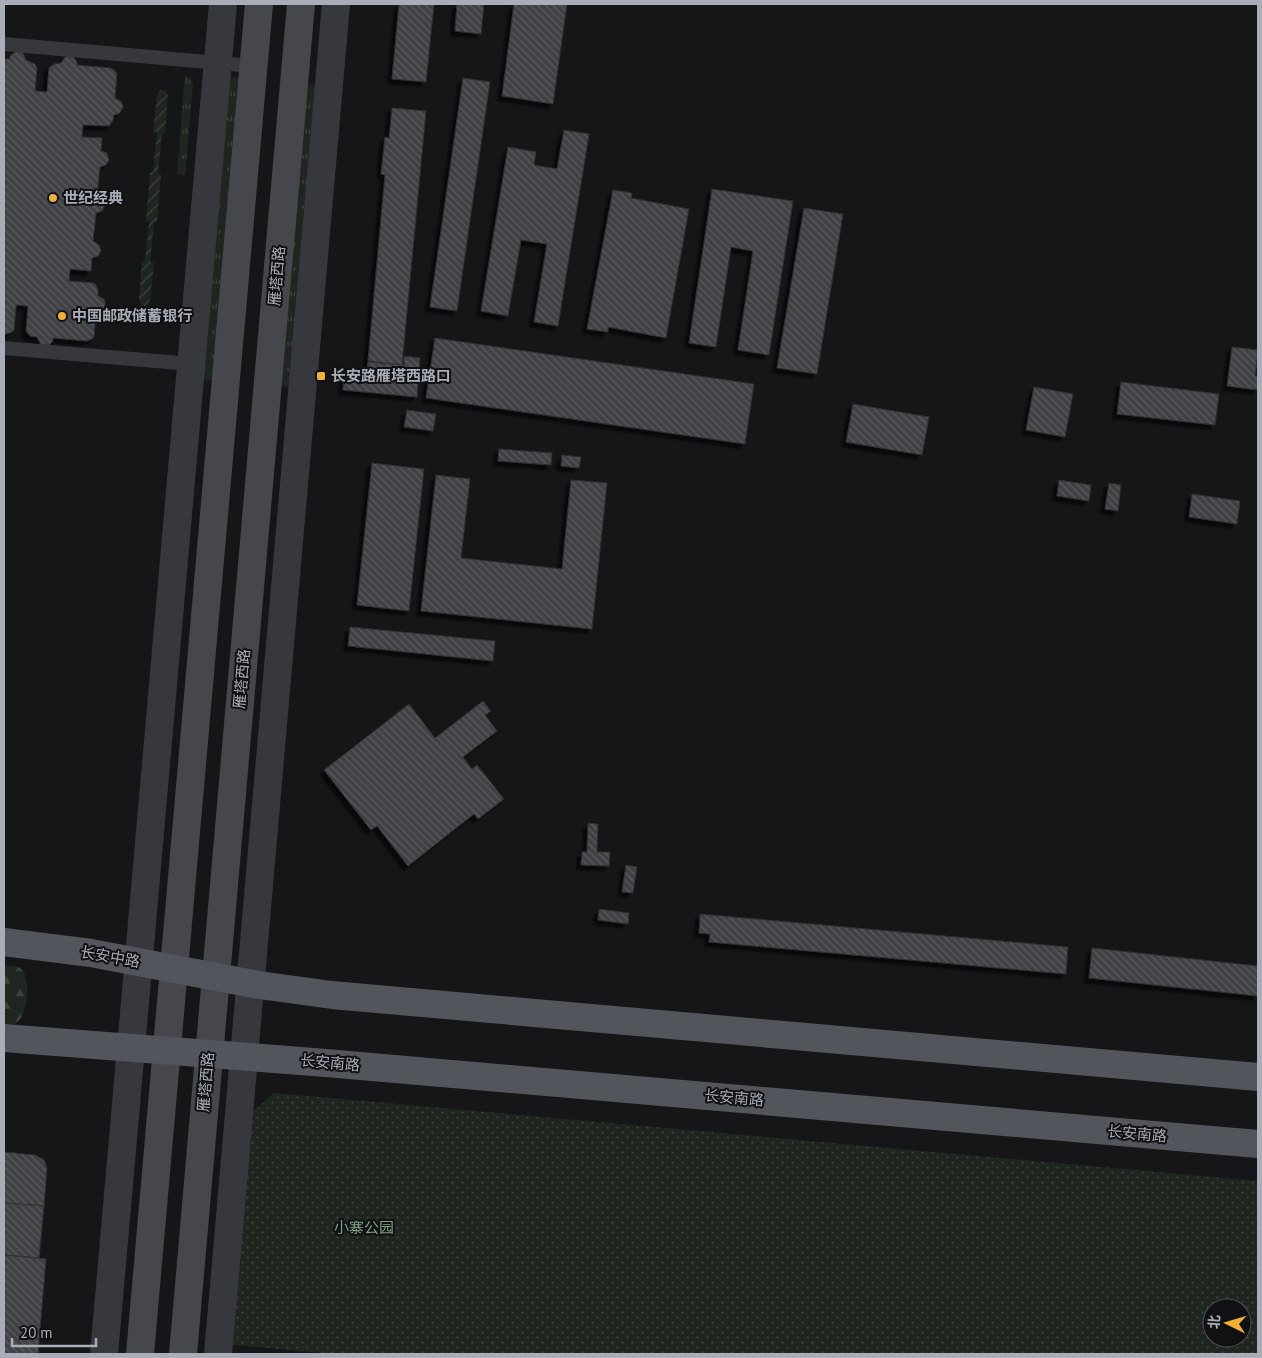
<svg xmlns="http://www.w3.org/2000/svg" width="1262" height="1358" font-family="'PT Sans','Noto Sans SC',sans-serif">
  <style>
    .grass { fill: url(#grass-tufts) }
    .forest { fill: url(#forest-firs) }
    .park { fill: url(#park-dots); fill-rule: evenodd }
    .garden { fill: url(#garden-furrows) }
    .building { fill: url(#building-back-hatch); stroke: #303034; filter: url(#shadow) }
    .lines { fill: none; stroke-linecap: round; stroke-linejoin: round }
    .lane { stroke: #37383d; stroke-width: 14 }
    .street { stroke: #37383d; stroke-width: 28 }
    .secondary { stroke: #45474d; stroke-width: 28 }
    .primary { stroke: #53555c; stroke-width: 28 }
    .poi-dot { fill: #f2b134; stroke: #111113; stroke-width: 2 }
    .labels { text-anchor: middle; stroke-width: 4; stroke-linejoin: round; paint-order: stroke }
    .poi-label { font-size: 15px; font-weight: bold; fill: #a8adb8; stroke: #111113; text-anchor: start }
    .street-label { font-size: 15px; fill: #a8adb8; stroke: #111113 }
    .park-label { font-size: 15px; fill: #7fa381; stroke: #111113 }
  </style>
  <defs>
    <pattern id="grass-tufts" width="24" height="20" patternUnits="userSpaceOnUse" patternTransform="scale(1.25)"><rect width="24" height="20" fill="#1e261f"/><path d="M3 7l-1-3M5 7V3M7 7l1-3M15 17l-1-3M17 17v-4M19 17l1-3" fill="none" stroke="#3c433d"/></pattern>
    <pattern id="forest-firs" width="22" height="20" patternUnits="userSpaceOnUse" patternTransform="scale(1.25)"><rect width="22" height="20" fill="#1e261f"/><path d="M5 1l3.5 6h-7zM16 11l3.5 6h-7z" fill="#3c433d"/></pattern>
    <pattern id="park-dots" width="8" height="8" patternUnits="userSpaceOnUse" patternTransform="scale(1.25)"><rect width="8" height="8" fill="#1e261f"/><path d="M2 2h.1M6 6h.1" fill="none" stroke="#3c433d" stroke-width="1.8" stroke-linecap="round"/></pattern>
    <pattern id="garden-furrows" width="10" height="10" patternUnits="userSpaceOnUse" patternTransform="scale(1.25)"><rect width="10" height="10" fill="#1e261f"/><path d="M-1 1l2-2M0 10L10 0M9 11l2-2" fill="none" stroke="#3c433d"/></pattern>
    <pattern id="building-back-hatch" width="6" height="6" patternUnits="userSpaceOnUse" patternTransform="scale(1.25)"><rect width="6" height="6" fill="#404145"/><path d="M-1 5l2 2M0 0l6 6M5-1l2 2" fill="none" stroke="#595a5e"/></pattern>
    <filter id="shadow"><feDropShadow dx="-4.5" dy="4.5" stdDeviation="1" flood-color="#0009"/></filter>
  </defs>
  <rect width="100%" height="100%" fill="#161618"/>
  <g class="grass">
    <polygon points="185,75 190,79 193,84 185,175 177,174"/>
    <polygon points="223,77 241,78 215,380 196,379"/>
    <polygon points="305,84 323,85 296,387 279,386"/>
  </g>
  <path class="forest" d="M4,965C9,966 15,965 20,968C32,975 28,1017 16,1023C12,1025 8,1024 4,1023Z"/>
  <path class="park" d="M274,1093L1258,1181V1354H333L223,1344L241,1122ZM1212,1308H1242V1338H1212Z"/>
  <polygon class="garden" points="160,90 166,91 168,96 165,133 162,133 158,173 161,174 157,222 154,222 150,262 154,263 150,300 146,306 141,305 139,299 142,262 145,261 149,221 146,221 150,173 153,172 157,132 153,132 157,95"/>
  <g class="building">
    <polygon points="399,4 434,4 426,82 392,79"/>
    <polygon points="457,4 484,4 481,34 455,31"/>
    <polygon points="514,4 567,4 553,104 502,96"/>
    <polygon points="15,52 22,52 24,55 26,60 35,64 37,68 35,91 47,92 49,68 54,64 61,63 66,56 73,57 77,62 77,65 111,68 115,71 117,74 115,98 121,101 123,107 120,113 114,115 113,120 110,125 108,126 83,125 82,137 102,138 101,151 107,153 109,160 106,165 100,167 97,196 103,199 105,205 102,211 96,213 93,241 99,245 101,251 98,256 92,258 91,271 70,269 69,281 94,283 96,285 98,290 98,296 104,299 105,301 105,305 103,310 96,312 94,337 92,339 87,341 53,338 53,341 48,346 41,345 37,337 30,336 26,331 28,306 16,305 14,330 12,332 7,334 4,334 4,59 10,59 10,56"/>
    <polygon points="463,78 490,82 457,311 430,307"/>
    <polygon points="392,108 426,111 402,365 368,361 385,175 381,174 385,137 389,138"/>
    <polygon points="564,130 589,134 558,326 534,322 547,244 521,240 508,316 481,311 508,147 536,152 534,165 557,169"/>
    <polygon points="712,189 793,201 769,355 738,350 753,251 731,247 716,347 689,343"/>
    <polygon points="613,190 632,193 631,198 689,209 666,338 608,327 608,332 587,329"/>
    <polygon points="804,208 843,214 817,374 777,368"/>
    <polygon points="435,338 754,384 745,444 426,398"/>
    <polygon points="1232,347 1258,350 1255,376 1258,377 1258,390 1227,386"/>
    <polygon points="404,356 420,358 417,397 343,390 344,373 366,376 368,362 404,365"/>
    <polygon points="1121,382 1219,394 1215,425 1117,414"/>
    <polygon points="1034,387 1073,394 1065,437 1026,430"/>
    <polygon points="853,404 929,417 922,455 846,442"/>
    <polygon points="407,410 436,414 433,431 404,427"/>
    <polygon points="499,449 552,453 551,465 498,461"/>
    <polygon points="562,455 581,457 579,468 561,466"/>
    <polygon points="372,463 424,469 409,611 357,605"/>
    <polygon points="436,475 470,479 461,558 562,569 571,480 607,483 592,629 421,611"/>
    <polygon points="1059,480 1091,485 1089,501 1057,496"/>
    <polygon points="1109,483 1121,485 1118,511 1105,509"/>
    <polygon points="1192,494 1240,501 1237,524 1189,517"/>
    <polygon points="350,627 495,641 493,661 348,646"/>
    <polygon points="483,701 491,711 485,715 497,731 463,757 472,769 477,765 504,799 478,819 474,814 408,866 377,826 371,830 324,770 409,704 435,738"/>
    <polygon points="588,823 598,824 597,852 610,852 609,866 581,865 582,852 587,852"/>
    <polygon points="626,865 637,867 633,893 622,892"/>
    <polygon points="599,909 629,913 628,924 598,920"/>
    <polygon points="700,914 1068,947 1066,974 709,942 710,934 699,933"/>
    <polygon points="1092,948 1258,966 1258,996 1089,978"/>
    <polygon points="4,1152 35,1155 44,1160 47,1168 44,1206 4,1203"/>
    <polygon points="4,1203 44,1206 39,1258 4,1255"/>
    <polygon points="4,1255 46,1259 38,1354 4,1354"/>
  </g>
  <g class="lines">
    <g class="lane">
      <polyline points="4,44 253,66"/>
      <polyline points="4,348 191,364"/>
    </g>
    <g class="street">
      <polyline points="104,1354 223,4"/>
      <polyline points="218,1354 336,4"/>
    </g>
    <g class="secondary">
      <polyline points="140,1354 259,4"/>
      <polyline points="183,1354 301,4"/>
    </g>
    <g class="primary">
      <polyline points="4,942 91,953 259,985 332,995 1258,1077"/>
      <polyline points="4,1038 326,1063 1258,1144"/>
    </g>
  </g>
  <g class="poi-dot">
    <circle cx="53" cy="198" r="5"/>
    <circle cx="62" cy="316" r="5"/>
    <rect x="316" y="371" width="10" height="10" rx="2.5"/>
  </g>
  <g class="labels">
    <g class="poi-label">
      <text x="63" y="203">世纪经典</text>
      <text x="72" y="321">中国邮政储蓄银行</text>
      <text x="331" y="381">长安路雁塔西路口</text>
    </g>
    <g class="street-label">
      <text transform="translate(277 276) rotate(-85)" y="5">雁塔西路</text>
      <text transform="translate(242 679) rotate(-85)" y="5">雁塔西路</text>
      <text transform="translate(110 957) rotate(10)" y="5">长安中路</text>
      <text transform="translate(330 1063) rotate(5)" y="5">长安南路</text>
      <text transform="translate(206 1082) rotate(-85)" y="5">雁塔西路</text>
      <text transform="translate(734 1098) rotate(5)" y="5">长安南路</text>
      <text transform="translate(1137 1134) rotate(5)" y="5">长安南路</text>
    </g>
    <g class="park-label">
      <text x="364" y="1233">小寨公园</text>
    </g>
  </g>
  <rect width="1262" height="1358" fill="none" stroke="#a8adb8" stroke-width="10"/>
  <g transform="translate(1227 1323) rotate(275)"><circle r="24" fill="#111113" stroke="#4d4f55"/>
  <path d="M0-4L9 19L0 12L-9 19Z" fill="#f2b134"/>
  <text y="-8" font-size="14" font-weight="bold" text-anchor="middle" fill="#a8adb8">北</text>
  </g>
  <path d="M12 1338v8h84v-8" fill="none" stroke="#a8adb8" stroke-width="2.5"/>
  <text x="20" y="1338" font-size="15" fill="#a8adb8" stroke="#111113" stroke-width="4" paint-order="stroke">20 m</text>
</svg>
